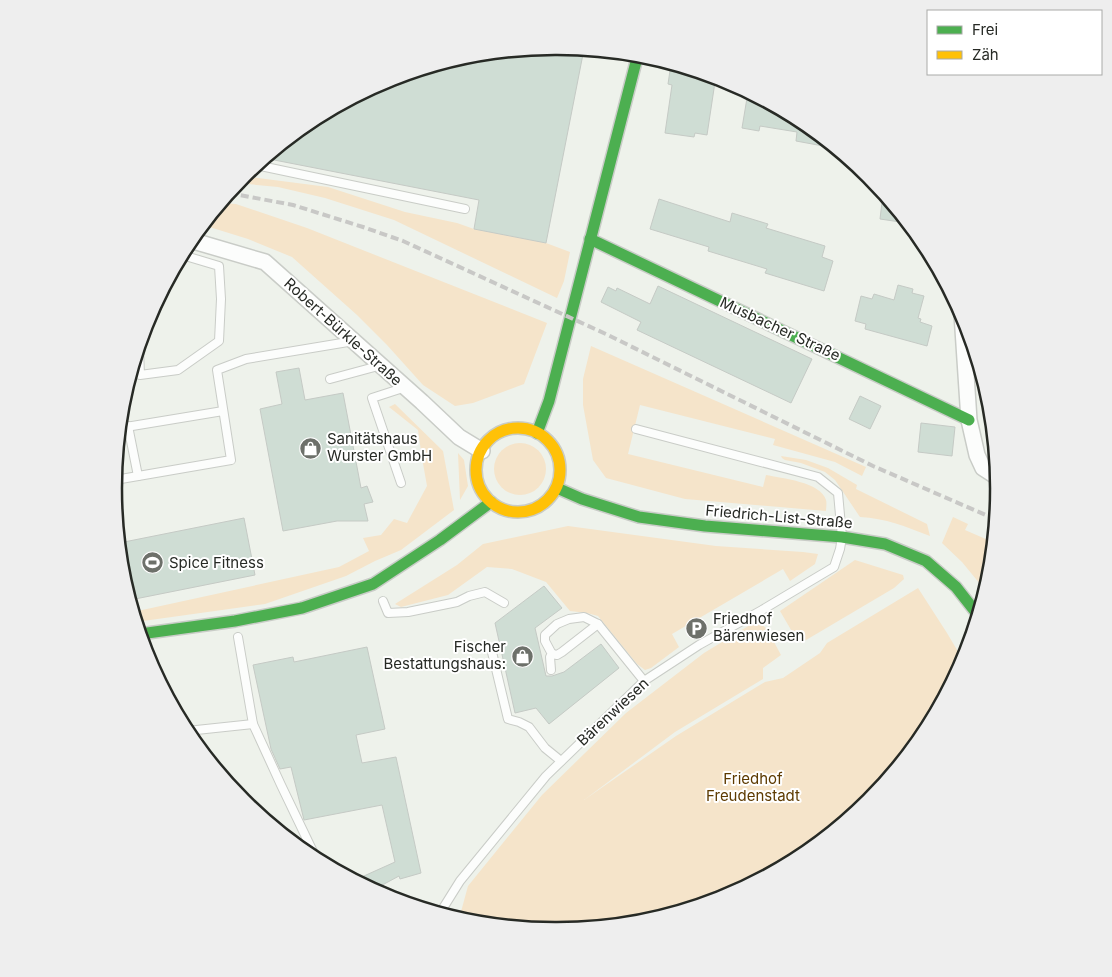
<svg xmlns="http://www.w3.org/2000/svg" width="1112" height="977" font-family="Inter,sans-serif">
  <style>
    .green { fill: #f5e4ca }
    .building { fill: #cfddd4; stroke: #c5cac5 }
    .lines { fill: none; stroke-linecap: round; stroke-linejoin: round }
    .lane-casing { stroke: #c9ccc7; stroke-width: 10 }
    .street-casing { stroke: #c9ccc7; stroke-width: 18 }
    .fast-casing { stroke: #c9ccc7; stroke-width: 14 }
    .slow-casing { stroke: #c9ccc7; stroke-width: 14 }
    .lane { stroke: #fcfdfc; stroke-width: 8 }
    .street { stroke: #fcfdfc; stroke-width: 15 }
    .fast { stroke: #4caf50; stroke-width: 11 }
    .slow { stroke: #ffc107; stroke-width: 11 }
    .rail { stroke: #c8c8c6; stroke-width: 4; stroke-dasharray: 8 4; stroke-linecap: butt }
    .labels { text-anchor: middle; stroke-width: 4; stroke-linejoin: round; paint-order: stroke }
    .street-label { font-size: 15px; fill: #272a25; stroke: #fff }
    .poi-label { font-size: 15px; fill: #272a25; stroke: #fff; text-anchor: start }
    .park-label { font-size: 15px; fill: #5d3a00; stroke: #fff }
    .rim { fill: none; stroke: #272a25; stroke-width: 2.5 }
  </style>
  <rect width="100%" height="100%" fill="#eef2eb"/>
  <g class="green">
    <polygon points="243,176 328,187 405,212 457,223 474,229 546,243 570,252 564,281 557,298 394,220 325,198 278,187 237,183"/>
    <polygon points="221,203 236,204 307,228 547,323 524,384 473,403 455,406 423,385 387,345 357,315 292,257 248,239 203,225"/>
    <path d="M591,346L866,467L862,476L835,462L773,445L775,439L640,405L628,454L763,487L766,475C781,478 821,482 826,500C827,503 826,508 826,511L685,499L606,478L593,460L583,405V379Z"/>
    <polygon points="395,404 443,451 454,510 401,550 375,561 346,576 265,604 136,622 133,612 339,567 369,551 363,538 381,535 394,519 407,523 427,486 422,458 418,430 389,407"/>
    <circle cx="520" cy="469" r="26"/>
    <polygon points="458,453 464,460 468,486 460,500"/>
    <path d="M781,456L806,460L828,468L857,485L856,489L927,524L930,536C907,527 885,518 860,517L835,480L825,472L801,463L785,460L782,458Z"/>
    <polygon points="953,517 968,524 965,530 988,540 991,534 994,535 990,575 985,590 962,562 942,543"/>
    <polygon points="568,526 716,546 803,552 818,554 815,564 790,581 783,569 672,634 679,647 651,668 645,670 637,664 598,616 587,613 570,611 546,582 512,569 487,567 448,595 401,607 395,604 457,565 483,544"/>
    <polygon points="855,560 903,575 904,579 894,588 801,643 794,635 780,611"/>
    <polygon points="918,588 947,633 963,660 924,734 869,801 801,856 725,897 642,922 556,931 469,922 459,919 468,886 542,795 626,713 704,653 750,625 761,624 767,629 781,655 763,668 763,679 675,732 584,800 676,736 765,682 783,678 820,653 827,643"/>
  </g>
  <g class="building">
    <polygon points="556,46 584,49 546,243 474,229 479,200 264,158 311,121 387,80 470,55"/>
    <polygon points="671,64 713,76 712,81 715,82 707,135 695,133 694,137 665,133 672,85 668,84"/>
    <polygon points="748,92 802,121 834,148 796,141 797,132 760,126 759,131 742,128"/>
    <polygon points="883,194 896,209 907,223 880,219"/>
    <polygon points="659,199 730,222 732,213 768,224 766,228 825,246 822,257 833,261 824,291 765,273 767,269 708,251 709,247 650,229"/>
    <polygon points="898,285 913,289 912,293 924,296 918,318 921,319 920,322 932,326 927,346 865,329 866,324 855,321 861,296 872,299 874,294 894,300"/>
    <polygon points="658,286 812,359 791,403 637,330 641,322 601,302 608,287 616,291 617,288 650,304"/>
    <polygon points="299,368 305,400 343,393 361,488 367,486 373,502 364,504 368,521 337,521 283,531 260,409 282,404 276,372"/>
    <polygon points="860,396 881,406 870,429 849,419"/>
    <polygon points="921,423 955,427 952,456 918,452"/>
    <polygon points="244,518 255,575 130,600 122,574 119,543"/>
    <polygon points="544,586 562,608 535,628 546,676 552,676 564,672 601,644 619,668 549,724 536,708 515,713 495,623"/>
    <polygon points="367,647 385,729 356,735 362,763 396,757 421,873 400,879 399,876 373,890 355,880 395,862 382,805 304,820 291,767 280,769 271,749 253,665 293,657 294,662"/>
  </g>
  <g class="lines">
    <defs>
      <g id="lane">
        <polyline points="256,165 465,209"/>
        <polyline points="139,348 140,375 178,370 219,341 221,299 219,266 182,255"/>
        <polyline points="330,379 382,365"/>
        <polyline points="128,426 138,476"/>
        <polyline points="120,428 223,411"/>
        <polyline points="115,480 231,460 217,370 246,359 354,341"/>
        <polyline points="401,483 372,398 406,387"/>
        <polyline points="383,601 388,613 408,612 457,602 469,596 485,592 504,603"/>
        <polyline points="238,637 253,724 281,785 317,860"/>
        <polyline points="491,648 508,719 519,722 529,727 545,748 561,761"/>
        <polyline points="552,654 557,655 562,652 598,624"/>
        <polyline points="551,670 550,657 552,654 545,641 545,635 557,624 569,619 584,617 598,624 644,681"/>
        <polyline points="187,731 253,724"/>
        <polyline points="440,913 460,881 546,776 644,681 699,645 762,610 834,567 840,549 842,537 838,493 818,477 636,429"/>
      </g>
      <g id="street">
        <polyline points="190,240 265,262 422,402 459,437 482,451"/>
        <polyline points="962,314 969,420 977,455 983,468 997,477"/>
      </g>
      <g id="fast">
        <polyline points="590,239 969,420"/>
        <polyline points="537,433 549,401 638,54"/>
        <polyline points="557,488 582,499 639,517 705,526 842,537 885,544 926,561 956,587 978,615"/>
        <polyline points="140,634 235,621 302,608 373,584 440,540 491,502"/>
      </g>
      <circle id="slow" cx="518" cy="470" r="42"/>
    </defs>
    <use href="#lane" class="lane-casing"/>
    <use href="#street" class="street-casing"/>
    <use href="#fast" class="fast-casing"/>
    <use href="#slow" class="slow-casing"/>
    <use href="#lane" class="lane"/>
    <use href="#street" class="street"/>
    <use href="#fast" class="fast"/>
    <use href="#slow" class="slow"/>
    <polyline class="rail" points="229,193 293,205 363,227 403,241 608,335 873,466 995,519"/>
  </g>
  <defs>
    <symbol id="shop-disc" viewBox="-11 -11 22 22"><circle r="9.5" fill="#6d706a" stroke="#fff"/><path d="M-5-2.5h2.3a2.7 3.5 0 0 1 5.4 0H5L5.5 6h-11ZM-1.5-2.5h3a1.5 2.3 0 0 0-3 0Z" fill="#fff"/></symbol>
    <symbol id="stadium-disc" viewBox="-11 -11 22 22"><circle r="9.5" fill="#6d706a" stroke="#fff"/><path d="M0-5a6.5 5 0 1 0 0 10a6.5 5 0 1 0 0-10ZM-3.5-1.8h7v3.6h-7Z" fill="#fff"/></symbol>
    <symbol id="parking-disc" viewBox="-11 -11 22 22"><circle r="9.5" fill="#6d706a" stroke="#fff"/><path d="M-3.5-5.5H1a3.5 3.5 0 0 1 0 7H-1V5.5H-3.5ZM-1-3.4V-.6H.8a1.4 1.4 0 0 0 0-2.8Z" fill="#fff"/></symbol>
  </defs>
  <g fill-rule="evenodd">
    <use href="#shop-disc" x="298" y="436" width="25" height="25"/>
    <use href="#stadium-disc" x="140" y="550" width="25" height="25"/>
    <use href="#parking-disc" x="684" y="616" width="25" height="25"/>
    <use href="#shop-disc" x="510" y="644" width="25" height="25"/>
  </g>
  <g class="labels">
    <g class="street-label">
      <text transform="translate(780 329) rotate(25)" y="5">Musbacher Straße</text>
      <text transform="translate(343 332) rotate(42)" y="5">Robert-Bürkle-Straße</text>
      <text transform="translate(779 517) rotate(5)" y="5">Friedrich-List-Straße</text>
      <text transform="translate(613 712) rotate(-43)" y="5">Bärenwiesen</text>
    </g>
    <g class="poi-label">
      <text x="327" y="444">Sanitätshaus<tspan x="327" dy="17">Wurster GmbH</tspan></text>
      <text x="169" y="568">Spice Fitness</text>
      <text x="713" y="624">Friedhof<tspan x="713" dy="17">Bärenwiesen</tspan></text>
      <text x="506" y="652" text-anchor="end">Fischer<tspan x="506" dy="17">Bestattungshaus:</tspan></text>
    </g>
    <g class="park-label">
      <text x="753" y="784">Friedhof<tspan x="753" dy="17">Freudenstadt</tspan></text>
    </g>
  </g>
  <path d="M0 0H1112V977H0ZM555 55H557A433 433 0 0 1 990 488V489A433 433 0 0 1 557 922H555A433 433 0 0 1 122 489V488A433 433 0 0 1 555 55Z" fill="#eee" fill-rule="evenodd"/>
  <path class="rim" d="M555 55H557A433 433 0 0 1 990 488V489A433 433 0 0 1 557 922H555A433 433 0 0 1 122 489V488A433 433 0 0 1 555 55Z"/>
  <rect x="927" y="10" width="175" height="65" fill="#ffffff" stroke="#a9aaa8"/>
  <rect x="937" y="26" width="25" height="8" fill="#4caf50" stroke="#a9aaa8"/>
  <text x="972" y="35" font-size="15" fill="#272a25">Frei</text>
  <rect x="937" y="51" width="25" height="8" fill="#ffc107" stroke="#a9aaa8"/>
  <text x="972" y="60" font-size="15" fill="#272a25">Zäh</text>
</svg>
